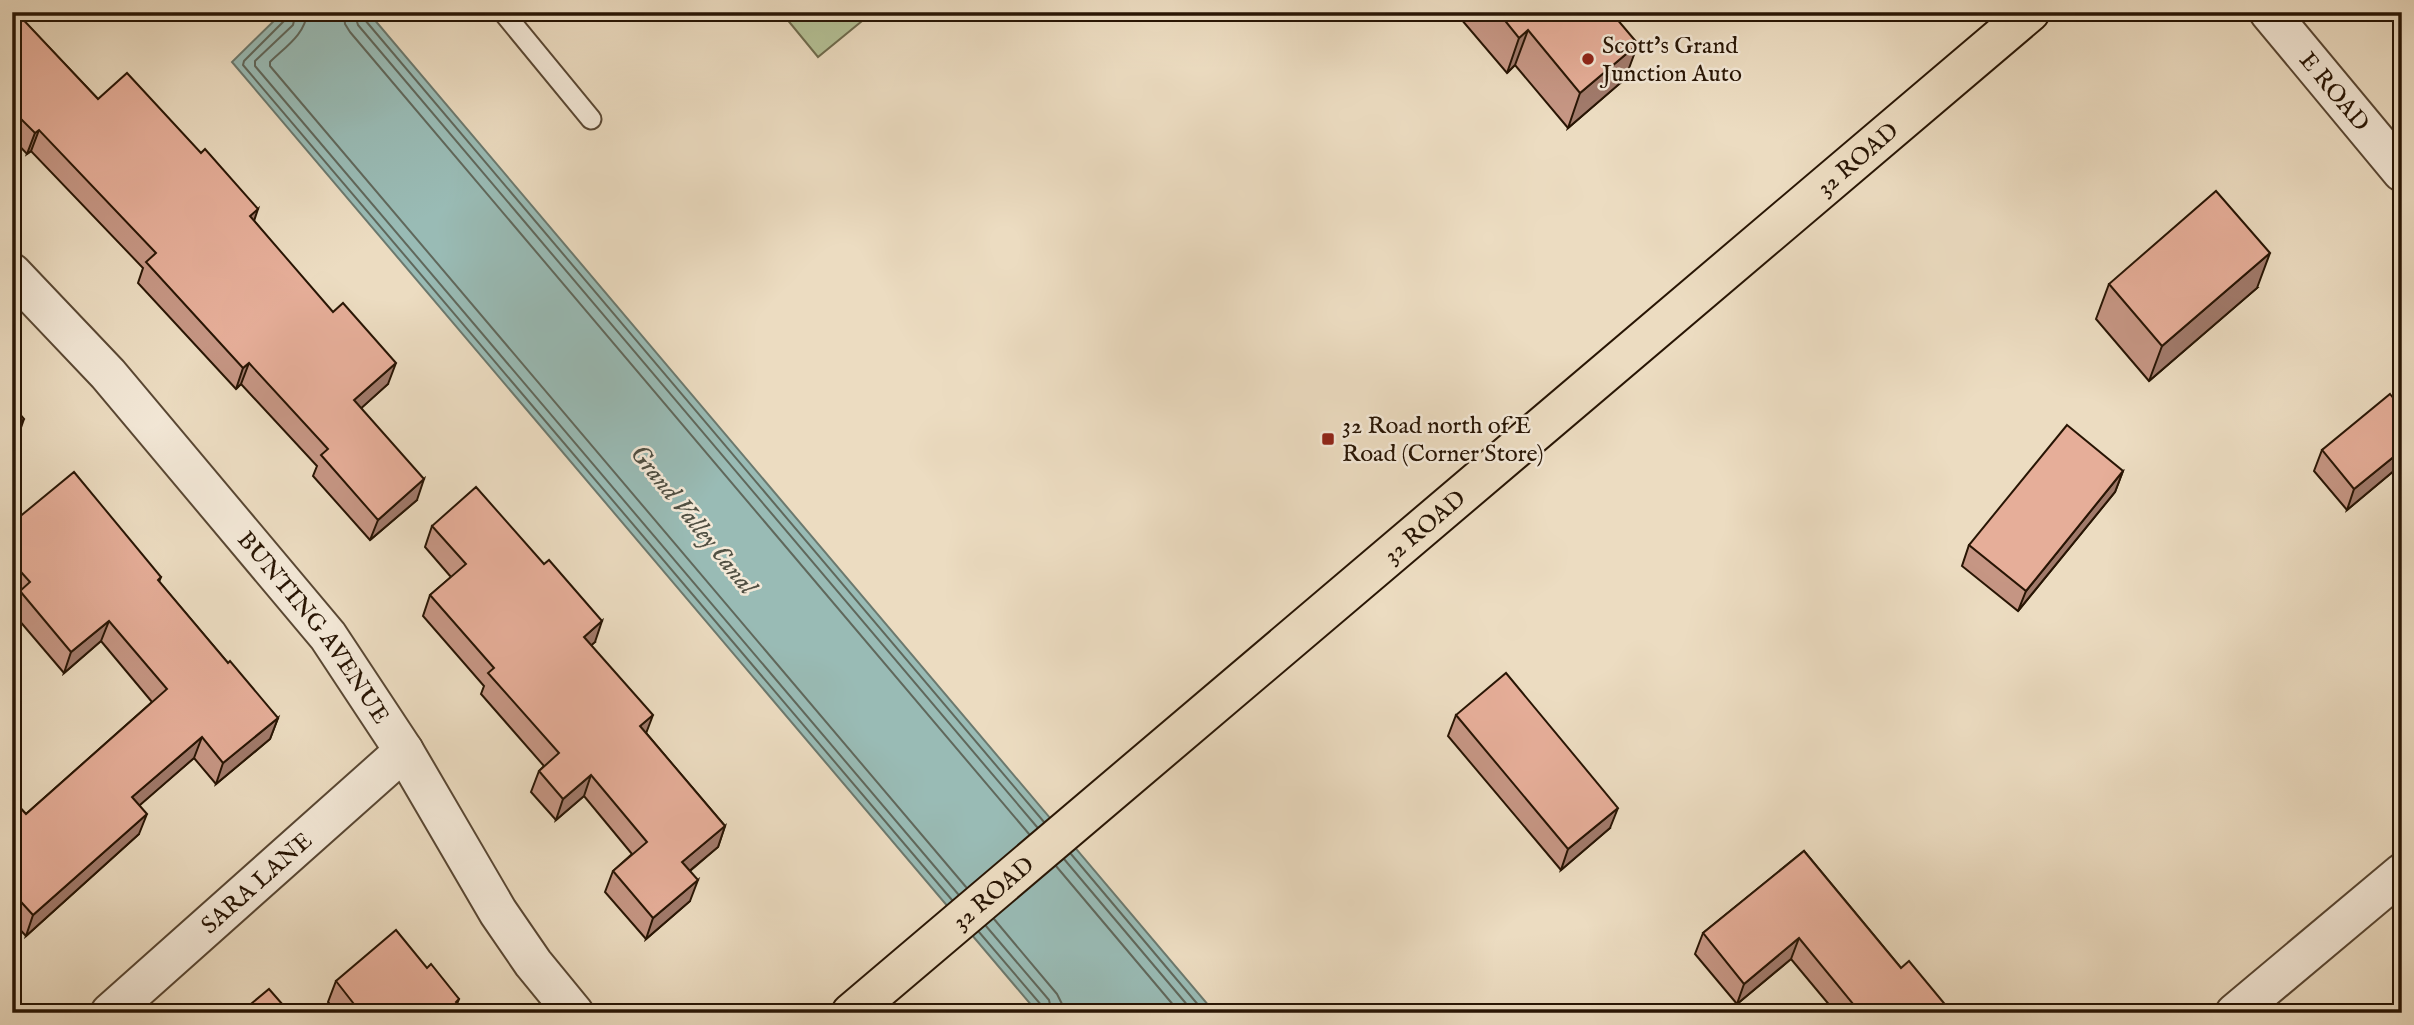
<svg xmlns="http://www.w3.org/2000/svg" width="2414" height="1025" font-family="'IM FELL English',serif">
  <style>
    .grass { fill: #b4c196; stroke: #6e6b4d; stroke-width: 2 }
    .water { fill: #99bbb5; stroke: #6c796e; stroke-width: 2 }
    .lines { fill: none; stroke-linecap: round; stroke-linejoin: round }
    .shore { stroke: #60685c; stroke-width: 2 }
    .service-casing { stroke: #594733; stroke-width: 23 }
    .minor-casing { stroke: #594733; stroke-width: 42 }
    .tertiary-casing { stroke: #594733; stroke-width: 42 }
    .primary-casing { stroke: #281504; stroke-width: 42 }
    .service { stroke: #f3e8d7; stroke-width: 19 }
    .minor { stroke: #f3e8d7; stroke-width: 38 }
    .tertiary { stroke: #f3e8d7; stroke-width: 38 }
    .primary { stroke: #ecdcc1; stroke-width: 38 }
    .wall { fill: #c69684; stroke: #281504; stroke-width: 2 }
    .shaded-wall { fill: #a17a6b; stroke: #281504; stroke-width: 2 }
    .building { fill: #e6ae99; stroke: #281504; stroke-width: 2 }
    .poi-dot { fill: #8f2418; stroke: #f3e8d7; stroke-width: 2.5 }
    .labels { text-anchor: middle; stroke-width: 5; stroke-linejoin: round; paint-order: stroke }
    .poi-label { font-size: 24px; fill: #281504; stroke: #f3e8d7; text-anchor: start }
    .street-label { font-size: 24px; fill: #281504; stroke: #f3e8d7 }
    .water-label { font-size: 26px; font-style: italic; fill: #504f42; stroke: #f3e8d7 }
  </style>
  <rect width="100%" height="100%" fill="#ecdcc1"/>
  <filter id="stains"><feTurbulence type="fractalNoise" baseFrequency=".00286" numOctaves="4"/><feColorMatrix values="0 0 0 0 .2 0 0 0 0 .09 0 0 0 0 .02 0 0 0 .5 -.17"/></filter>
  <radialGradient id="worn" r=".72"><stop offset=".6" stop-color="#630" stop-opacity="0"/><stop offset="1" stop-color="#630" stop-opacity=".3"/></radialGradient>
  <polygon class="grass" points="781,12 873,12 818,57"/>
  <polygon class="water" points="283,12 368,12 1215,1013 1038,1013 232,62"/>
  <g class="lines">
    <g class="shore">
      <polyline points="287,12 286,19 244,61 243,65 952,900"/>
      <polyline points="296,12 293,25 255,61 255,66 958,894"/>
      <path d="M307,12C306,34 284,48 270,62V66L966,887"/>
      <polyline points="344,12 345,24 350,32 1029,834"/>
      <polyline points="354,12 358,25 1037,827"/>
      <polyline points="363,12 365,20 1044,822"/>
      <polyline points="1071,854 1205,1013"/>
      <polyline points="1064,859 1194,1013"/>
      <polyline points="1056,866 1180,1013"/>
      <polyline points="994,919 1057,994 1062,1004 1063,1013"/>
      <polyline points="986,926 1049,1000 1052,1013"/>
      <polyline points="979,932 1042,1006 1043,1013"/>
    </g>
    <defs>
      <polyline id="service" points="503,12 591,119"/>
      <g id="minor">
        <path id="s1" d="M12,273L108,374L328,636L404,751L498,912L533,963L574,1013"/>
        <path id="s2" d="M110,1013L404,751"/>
        <polyline points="2235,1013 2402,873"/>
      </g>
      <g id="tertiary">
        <path id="s3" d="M2269,12L2402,172"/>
      </g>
      <g id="primary">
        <path id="s4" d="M851,1013L2030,12"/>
      </g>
    </defs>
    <use href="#service" class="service-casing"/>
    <use href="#minor" class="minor-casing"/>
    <use href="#tertiary" class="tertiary-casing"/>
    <use href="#primary" class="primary-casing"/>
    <use href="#service" class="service"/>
    <use href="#minor" class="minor"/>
    <use href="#tertiary" class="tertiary"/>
    <use href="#primary" class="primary"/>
  </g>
  <g class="wall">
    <polygon points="12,12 22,19 98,99 254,221 388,384 361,408 417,500 370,540 313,476 317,466 241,384 236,389 138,283 143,268 31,151 27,154 12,138"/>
    <polygon points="1455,12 1611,12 1625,79 1568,128 1515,65 1507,73"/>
    <polygon points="2109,284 2257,288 2149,381 2096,319"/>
    <polygon points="2402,409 2402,464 2347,510 2314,471 2322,450"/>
    <polygon points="2123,471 2115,492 2018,611 1962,566 1969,545"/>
    <polygon points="12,523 161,577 159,582 228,663 278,718 270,739 216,784 194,758 139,805 139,834 26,936 12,921 12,799 26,814 152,702 101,641 64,673 12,612 17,598 12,592"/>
    <polygon points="432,526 595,642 591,645 646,733 725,826 718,847 690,871 690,901 646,939 605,892 613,871 632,854 584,796 556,820 531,792 539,771 544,766 481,694 484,686 423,616 430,595 451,577 425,547"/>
    <polygon points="1456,715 1610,828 1561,870 1448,736"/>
    <polygon points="1804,851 1901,968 1946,1013 1836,1013 1791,959 1737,1004 1695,954 1703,933"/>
    <polygon points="427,968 459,999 457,1004 465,1013 337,1013 328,1002 336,981"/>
  </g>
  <g class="shaded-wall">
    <polygon points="16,12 29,12 12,29"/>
    <polygon points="1528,30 1515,65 1507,73 1519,38"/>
    <polygon points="1638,44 1625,79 1568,128 1580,93"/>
    <polygon points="39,130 31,151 27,154 35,133"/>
    <polygon points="258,209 251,230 250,216"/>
    <polygon points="2270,253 2257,288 2149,381 2162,346"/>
    <polygon points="249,363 241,384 236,389 243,368"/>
    <polygon points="396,363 388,384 347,421 354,400"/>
    <polygon points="24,419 17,439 12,444 12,430"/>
    <polygon points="2402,450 2402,464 2347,510 2354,489"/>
    <polygon points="2123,471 2115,492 2018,611 2026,591"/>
    <polygon points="424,479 417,500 370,540 378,520"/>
    <polygon points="109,621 101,641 64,673 71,652"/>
    <polygon points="602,621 595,642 577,658 584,637"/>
    <polygon points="653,715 645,736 640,726"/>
    <polygon points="278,718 270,739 216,784 223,763"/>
    <polygon points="202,737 194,758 125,818 132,797"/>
    <polygon points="591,775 584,796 556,820 563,799"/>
    <polygon points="1618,808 1610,828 1561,870 1568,849"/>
    <polygon points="147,814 139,834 26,936 33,915"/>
    <polygon points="725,826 718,847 675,883 682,862"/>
    <polygon points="698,880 690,901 646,939 653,918"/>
    <polygon points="1799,938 1791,959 1737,1004 1744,984"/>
  </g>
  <g class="building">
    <polygon points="12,12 16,12 98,99 127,73 201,153 205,149 258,209 250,216 333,312 343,303 396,363 354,400 424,479 378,520 321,455 328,449 249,363 243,368 146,262 156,253 39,130 35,133 12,110"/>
    <polygon points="1498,12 1611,12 1638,44 1580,93 1528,30 1519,38"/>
    <polygon points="2216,191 2270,253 2162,346 2109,284"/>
    <polygon points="2390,394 2402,409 2402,450 2354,489 2322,450"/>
    <polygon points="12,405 24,419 12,430"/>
    <polygon points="2067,425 2123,471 2026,591 1969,545"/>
    <polygon points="74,472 161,577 158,580 228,663 230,661 278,718 223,763 202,737 132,797 147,814 33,915 12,892 12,799 26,814 167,689 109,621 71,652 20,591 30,582 12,562 12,523"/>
    <polygon points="476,487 544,564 549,560 602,621 584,637 653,715 640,726 725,826 682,862 698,880 653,918 613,871 647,842 591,775 563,799 539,771 559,753 488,673 494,668 430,595 466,564 432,526"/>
    <polygon points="1506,673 1618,808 1568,849 1456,715"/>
    <polygon points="1804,851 1901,968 1909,961 1948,1008 1943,1013 1844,1013 1854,1005 1799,938 1744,984 1703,933"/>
    <polygon points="396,930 427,968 431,964 459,999 456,1002 465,1013 361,1013 336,981"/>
    <polygon points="269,989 290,1013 240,1013"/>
    <polygon points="2402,1006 2402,1013 2394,1013"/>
  </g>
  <g class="poi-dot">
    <circle cx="1588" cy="59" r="7"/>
    <rect x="1321" y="432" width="14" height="14" rx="3.5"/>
  </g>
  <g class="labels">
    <g class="poi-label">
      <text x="1602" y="53">Scott's Grand<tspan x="1602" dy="28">Junction Auto</tspan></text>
      <text x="1342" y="433">32 Road north of E<tspan x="1342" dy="28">Road (Corner Store)</tspan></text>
    </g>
    <g class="street-label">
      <text dy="8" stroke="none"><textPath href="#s3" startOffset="103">E ROAD</textPath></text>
      <text dy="8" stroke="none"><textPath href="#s4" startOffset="1320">32 ROAD</textPath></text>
      <text dy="8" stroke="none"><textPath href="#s4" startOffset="752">32 ROAD</textPath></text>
      <text dy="8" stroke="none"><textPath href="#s1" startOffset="466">BUNTING AVENUE</textPath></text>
      <text dy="8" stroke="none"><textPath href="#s2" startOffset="196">SARA LANE</textPath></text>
      <text dy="8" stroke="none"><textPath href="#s4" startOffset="186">32 ROAD</textPath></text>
    </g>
    <g class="water-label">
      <text transform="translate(694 519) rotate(51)" y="9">Grand Valley Canal</text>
    </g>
  </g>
  <rect width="2414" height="1025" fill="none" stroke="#ecdcc1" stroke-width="42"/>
  <rect x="14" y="14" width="2386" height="997" fill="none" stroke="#281504" stroke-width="3.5"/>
  <rect x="21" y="21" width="2372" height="983" fill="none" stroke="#281504" stroke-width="2"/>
  <rect width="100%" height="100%" filter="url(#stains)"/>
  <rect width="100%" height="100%" fill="url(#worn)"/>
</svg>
